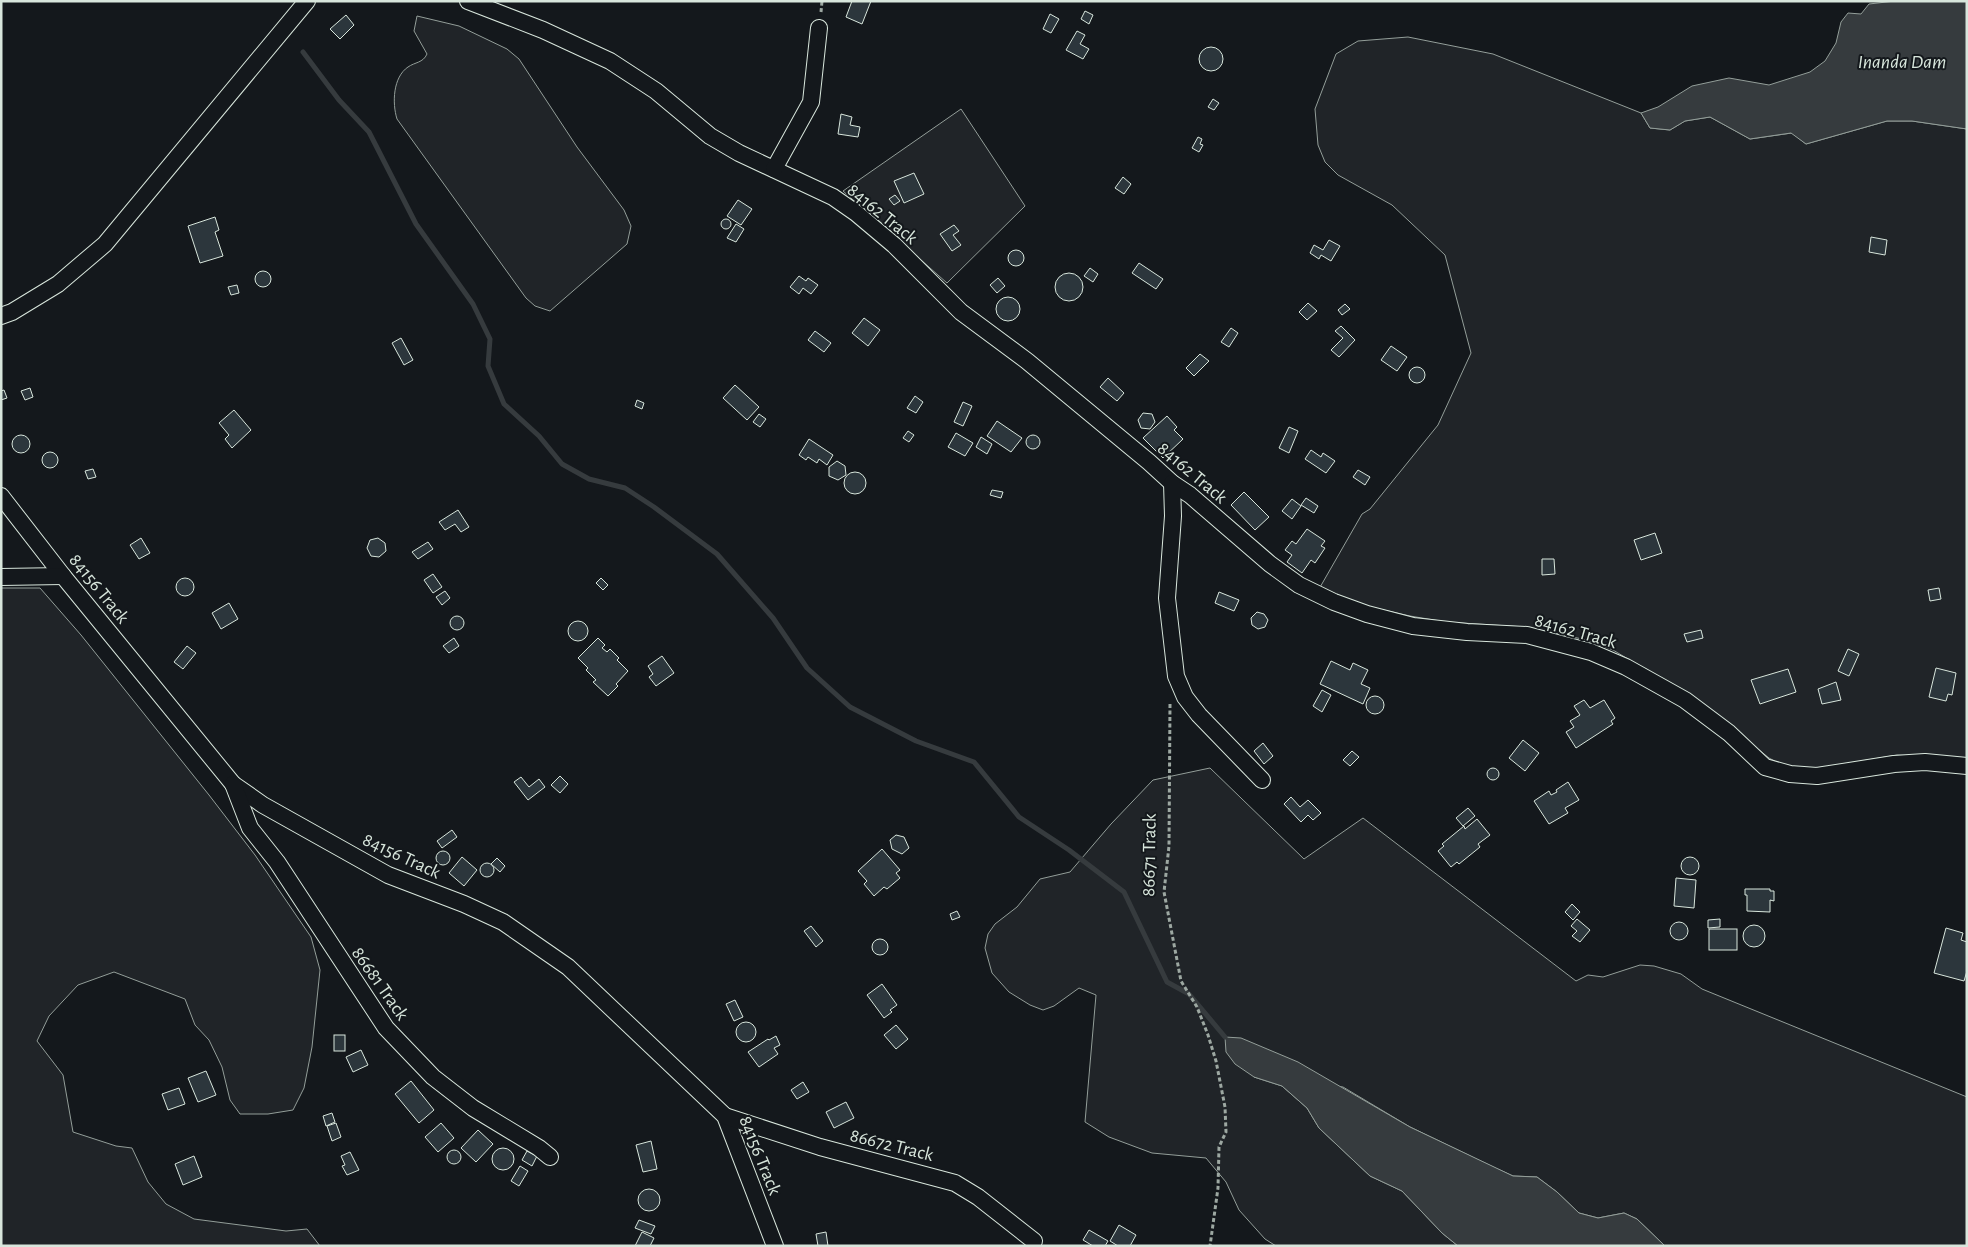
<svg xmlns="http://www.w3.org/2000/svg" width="1968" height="1247" font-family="'Alegreya Sans',sans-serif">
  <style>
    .green { fill: #202428; stroke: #939e99 }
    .water { fill: #363b3e; stroke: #939e99 }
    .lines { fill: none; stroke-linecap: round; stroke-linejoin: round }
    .stream { stroke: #363b3e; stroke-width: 5 }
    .building { fill: #2c363c; stroke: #d8e6dc }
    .minor-casing { stroke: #d8e6dc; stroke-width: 18 }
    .path { stroke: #9da8a2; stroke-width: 3; stroke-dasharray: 4 2.5; stroke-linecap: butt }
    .minor { stroke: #14181c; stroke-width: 16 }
    .labels { text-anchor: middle; stroke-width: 4; stroke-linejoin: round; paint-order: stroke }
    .street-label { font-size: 19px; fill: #d8e6dc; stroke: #14181c }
    .water-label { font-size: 20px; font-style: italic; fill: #d8e6dc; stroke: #14181c }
  </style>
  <rect width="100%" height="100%" fill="#14181c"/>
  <g class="green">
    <path d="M417,16L459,26L507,49L519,59L577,147L624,210L631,226L627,244L550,311L535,306L526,298L397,119C392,103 393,77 408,67C415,62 423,63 427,54L414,31Z"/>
    <polygon points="1408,37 1493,54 1641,113 1650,128 1670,130 1685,121 1710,117 1750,139 1792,133 1806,144 1887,121 1912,121 1967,129 1967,759 1897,755 1820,768 1786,767 1769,758 1698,701 1613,650 1587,640 1525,627 1446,622 1410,616 1353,603 1319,589 1362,514 1370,509 1438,425 1471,353 1445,255 1392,205 1338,175 1325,162 1318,145 1315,109 1336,54 1358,41"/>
    <polygon points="961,109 1025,206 947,283 843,191"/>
    <polygon points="1,588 40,588 81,635 209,795 255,855 311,937 320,970 312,1047 304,1088 293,1110 268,1114 240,1114 230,1100 222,1067 209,1040 195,1025 185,999 114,972 78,985 49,1016 37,1041 63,1075 73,1132 116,1146 132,1148 148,1182 166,1204 194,1219 286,1231 307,1229 320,1246 1,1246"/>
    <polygon points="1210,768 1304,859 1363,818 1576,981 1588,975 1603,977 1640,965 1654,966 1681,974 1702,989 1967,1097 1967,1246 1665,1246 1637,1219 1624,1213 1598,1218 1579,1213 1557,1192 1537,1177 1513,1176 1491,1166 1410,1127 1343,1087 1254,1077 1282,1086 1307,1108 1319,1128 1370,1176 1402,1191 1442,1233 1458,1246 1276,1246 1265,1239 1239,1210 1226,1182 1206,1158 1152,1153 1109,1137 1085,1122 1096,995 1079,988 1054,1006 1043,1010 1030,1005 1009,992 992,973 985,948 988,934 995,924 1017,907 1040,879 1070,872 1111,824 1153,780"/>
  </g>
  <g class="water">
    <polygon points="1895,1 1967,1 1967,129 1912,121 1887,121 1806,144 1791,133 1750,139 1710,117 1685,121 1670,130 1650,128 1641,113 1658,107 1692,86 1729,78 1769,85 1810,72 1825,61 1836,43 1841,22 1848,13 1861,14 1869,4"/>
    <polygon points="1225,1037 1241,1038 1298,1062 1410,1127 1513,1176 1537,1177 1557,1192 1579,1213 1598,1218 1624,1213 1637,1219 1665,1246 1458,1246 1442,1233 1402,1191 1370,1176 1319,1128 1307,1108 1282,1086 1254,1077 1235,1064 1226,1052"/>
  </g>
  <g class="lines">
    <polyline class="stream" points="303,52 339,100 369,132 416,224 473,304 490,339 488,366 504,404 539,436 562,464 589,479 625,488 654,507 717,554 773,618 807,668 850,707 916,741 974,762 1019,817 1069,850 1124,892 1167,982 1189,994 1225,1037"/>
  </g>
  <g class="building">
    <polygon points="852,1 871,1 862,24 846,17"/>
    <polygon points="1085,11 1093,15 1089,24 1081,19"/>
    <polygon points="1050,14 1059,19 1051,33 1043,29"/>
    <polygon points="346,15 354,25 340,39 330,29"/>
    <polygon points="1077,31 1085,35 1080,44 1089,49 1083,59 1066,50"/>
    <circle cx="1211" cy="59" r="12"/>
    <polygon points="1213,99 1219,103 1214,110 1208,107"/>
    <polygon points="841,114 852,117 850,125 860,127 858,137 838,134"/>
    <polygon points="1198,137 1202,139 1200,144 1203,145 1199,152 1192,148"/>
    <polygon points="914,173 924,194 904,203 894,181"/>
    <polygon points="1123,177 1131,184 1124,194 1115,188"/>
    <polygon points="895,195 900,201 894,205 889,199"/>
    <polygon points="738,200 752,209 741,225 727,216"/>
    <polygon points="215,217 219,230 215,232 223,256 200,263 188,226"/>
    <circle cx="726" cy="224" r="5"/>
    <polygon points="736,224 744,229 736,242 727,238"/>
    <polygon points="954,225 959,231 953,235 961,245 952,251 940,234"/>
    <polygon points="1871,237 1887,240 1885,255 1869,252"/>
    <polygon points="1329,240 1340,246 1331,261 1321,255 1319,259 1310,253 1314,245 1323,250"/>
    <circle cx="1016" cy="258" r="8"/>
    <polygon points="1139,263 1163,279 1156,289 1132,273"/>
    <polygon points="1090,268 1098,274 1093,282 1084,276"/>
    <circle cx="263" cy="279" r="8"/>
    <circle cx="1069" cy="287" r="14"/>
    <polygon points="799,276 806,281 808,278 818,285 811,294 803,288 799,294 790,287"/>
    <polygon points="998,278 1005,286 997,293 990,285"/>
    <polygon points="237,285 239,293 231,295 228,287"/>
    <circle cx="1008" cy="309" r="12"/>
    <polygon points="1308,303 1317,311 1307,320 1299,312"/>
    <polygon points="1345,304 1350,309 1342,315 1338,310"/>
    <polygon points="864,318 880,330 868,346 852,333"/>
    <polygon points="1341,326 1355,340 1339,357 1331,350 1343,338 1335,331"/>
    <polygon points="1231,328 1238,333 1229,347 1221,342"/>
    <polygon points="815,331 831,343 824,352 808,340"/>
    <polygon points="401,338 413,360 404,365 392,343"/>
    <polygon points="1391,346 1407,357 1397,371 1381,360"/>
    <polygon points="1200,354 1209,361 1194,376 1186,368"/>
    <circle cx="1417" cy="375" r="8"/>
    <polygon points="1108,378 1124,393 1117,401 1100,387"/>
    <polygon points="735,385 759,407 747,420 723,398"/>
    <polygon points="30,388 33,397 25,400 21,391"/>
    <polygon points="4,390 7,398 1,400 1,391"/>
    <polygon points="915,396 923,402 916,413 907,408"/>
    <polygon points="637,400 644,403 642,409 635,406"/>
    <polygon points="963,402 972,406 963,426 954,422"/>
    <polygon points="234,410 251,430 232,448 225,439 229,435 219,423"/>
    <polygon points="1143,413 1152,414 1155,422 1150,429 1141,428 1138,420"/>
    <polygon points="759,414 766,419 760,427 753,422"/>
    <polygon points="1167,416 1177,427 1174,430 1183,439 1163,458 1143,438"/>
    <polygon points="997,421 1022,438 1011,452 987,436"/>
    <polygon points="1289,427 1298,431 1289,453 1279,448"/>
    <polygon points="908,431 914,435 909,442 903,438"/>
    <polygon points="956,433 973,443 965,456 948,447"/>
    <circle cx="1033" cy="442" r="7"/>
    <circle cx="21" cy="444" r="9"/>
    <polygon points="981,437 992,444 987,454 976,447"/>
    <polygon points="809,439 833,455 827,465 819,459 817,463 808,457 806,460 799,455"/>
    <polygon points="1311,450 1321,457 1323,453 1335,461 1326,473 1305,459"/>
    <circle cx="50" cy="460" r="8"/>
    <polygon points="837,461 845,466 846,475 838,480 829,476 829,467"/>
    <polygon points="93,469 96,477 88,479 85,471"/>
    <polygon points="1358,470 1370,477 1365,485 1353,477"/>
    <circle cx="855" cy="483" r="11"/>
    <polygon points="992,490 1003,492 1001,498 990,495"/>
    <polygon points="1244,492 1269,517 1255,530 1231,505"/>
    <polygon points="1306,498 1318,506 1314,513 1301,505"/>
    <polygon points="1292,499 1301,506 1292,519 1282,511"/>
    <polygon points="458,510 469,527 461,532 455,524 445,530 439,522"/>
    <polygon points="1307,529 1325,541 1321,546 1325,548 1315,563 1311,560 1302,573 1287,562 1292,555 1285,550 1292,541 1296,544"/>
    <polygon points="1655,533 1662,553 1641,560 1634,540"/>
    <polygon points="141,538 150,553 139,559 130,545"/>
    <polygon points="378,538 385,543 386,551 379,557 371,556 367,548 370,540"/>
    <polygon points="428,542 433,549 418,559 412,552"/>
    <polygon points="1542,559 1554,559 1555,574 1542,575"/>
    <polygon points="433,574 442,587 433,593 424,580"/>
    <circle cx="185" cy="587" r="9"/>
    <polygon points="601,578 608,585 603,590 596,583"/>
    <polygon points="1939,588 1941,599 1930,601 1928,590"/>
    <polygon points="445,591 450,598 442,605 436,597"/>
    <polygon points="1219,592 1239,600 1234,611 1215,603"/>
    <polygon points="229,603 238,619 221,629 212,613"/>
    <polygon points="1257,612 1264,614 1268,620 1265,627 1258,629 1252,625 1251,618"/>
    <circle cx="457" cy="623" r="7"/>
    <circle cx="578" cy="631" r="10"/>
    <polygon points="1701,630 1703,638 1687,642 1684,634"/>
    <polygon points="454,638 459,646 449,653 443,646"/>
    <polygon points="598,638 605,645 602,648 607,652 610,649 619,658 617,660 628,671 616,684 618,686 608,696 593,682 596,680 586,670 588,668 578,658"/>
    <polygon points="187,646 196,653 183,669 174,662"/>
    <polygon points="1848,649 1859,654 1849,676 1838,671"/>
    <polygon points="662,656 674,673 656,686 649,677 653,674 648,666"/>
    <polygon points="1331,661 1350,670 1353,663 1368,670 1361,684 1370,688 1363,704 1320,684"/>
    <polygon points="1936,668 1956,673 1952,695 1948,694 1946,701 1929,697"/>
    <polygon points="1788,669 1796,692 1760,704 1751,680"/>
    <polygon points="1836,682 1841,700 1822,704 1818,689"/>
    <polygon points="1322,690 1331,695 1322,712 1313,706"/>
    <circle cx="1375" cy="705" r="9"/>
    <polygon points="1584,700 1590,708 1604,700 1615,718 1611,721 1613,724 1576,748 1566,732 1574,727 1570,721 1580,715 1574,706"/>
    <polygon points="1523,740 1539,753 1525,771 1509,758"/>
    <polygon points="1263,743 1273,756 1264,764 1254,751"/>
    <polygon points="1352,751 1359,757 1350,766 1343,760"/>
    <circle cx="1493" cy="774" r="6"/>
    <polygon points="560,776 568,784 560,793 551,785"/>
    <polygon points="521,777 529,787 539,779 545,787 528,800 514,782"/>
    <polygon points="1568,782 1579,800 1565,808 1568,813 1549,824 1534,801 1549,791 1551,795 1557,792 1556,790"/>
    <polygon points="1291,797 1300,807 1308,800 1321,813 1313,820 1308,815 1301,822 1284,804"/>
    <polygon points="1468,808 1475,816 1463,826 1456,818"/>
    <polygon points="1477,819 1490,835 1478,844 1480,847 1459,864 1457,862 1451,867 1438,851 1444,846 1442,844 1464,826 1465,829"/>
    <polygon points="452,830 457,837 442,848 437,841"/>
    <polygon points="896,835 904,837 909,848 902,854 892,849 890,840"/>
    <polygon points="882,849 900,870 896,873 900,878 887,889 884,887 874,896 864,884 867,881 858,871"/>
    <circle cx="443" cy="858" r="7"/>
    <circle cx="1690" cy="866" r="9"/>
    <polygon points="462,857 477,870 464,886 449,873"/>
    <polygon points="497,858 505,866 500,872 491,864"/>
    <circle cx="487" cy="870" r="7"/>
    <polygon points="1676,878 1696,880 1694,908 1674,906"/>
    <polygon points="1745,889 1770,889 1770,891 1774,891 1774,901 1770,900 1770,912 1747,911 1747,895 1745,895"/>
    <polygon points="1572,904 1580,912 1573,920 1565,912"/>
    <polygon points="957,911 960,917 952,920 950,914"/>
    <polygon points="1577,919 1590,930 1580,942 1572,936 1577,931 1571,926"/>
    <polygon points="1720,919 1720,927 1708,928 1708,920"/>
    <circle cx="1679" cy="931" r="9"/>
    <circle cx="1754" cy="936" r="11"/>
    <polygon points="811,926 823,941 816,947 804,931"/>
    <polygon points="1946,928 1963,933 1961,940 1967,942 1967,971 1964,981 1934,973"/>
    <rect x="1709" y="929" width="28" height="21"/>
    <circle cx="880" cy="947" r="8"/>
    <polygon points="882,984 897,1005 890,1010 892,1012 884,1018 867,995"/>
    <polygon points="735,1000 743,1017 734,1021 726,1004"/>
    <circle cx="746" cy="1032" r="10"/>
    <polygon points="896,1025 908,1039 896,1049 884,1035"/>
    <rect x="334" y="1035" width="11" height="16"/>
    <polygon points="776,1036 780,1045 774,1048 778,1054 759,1067 748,1052 768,1039 769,1040"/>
    <polygon points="361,1050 368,1065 353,1072 346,1057"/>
    <polygon points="206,1071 216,1095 198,1102 188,1078"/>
    <polygon points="411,1081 434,1110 419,1123 395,1094"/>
    <polygon points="803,1082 809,1092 797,1099 791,1090"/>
    <polygon points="179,1088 185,1104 168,1110 162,1094"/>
    <polygon points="846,1102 854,1118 834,1128 826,1112"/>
    <polygon points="332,1113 335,1122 326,1126 323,1116"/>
    <polygon points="336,1123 341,1137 332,1141 327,1126"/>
    <polygon points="441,1123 454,1138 438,1152 425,1137"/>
    <polygon points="478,1130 493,1144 476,1162 461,1148"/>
    <polygon points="651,1141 657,1169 643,1172 636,1145"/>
    <circle cx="503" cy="1159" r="11"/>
    <circle cx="454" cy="1157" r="7"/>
    <polygon points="527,1151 537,1156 532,1166 522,1160"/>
    <polygon points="350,1152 359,1170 347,1175 342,1166 345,1165 341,1156"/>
    <polygon points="194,1156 202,1177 183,1185 175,1164"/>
    <polygon points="520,1166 528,1171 519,1186 511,1181"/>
    <circle cx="649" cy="1200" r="11"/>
    <polygon points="639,1220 655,1226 651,1234 635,1228"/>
    <polygon points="1119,1225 1136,1235 1130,1246 1118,1246 1110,1241"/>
    <polygon points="1089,1230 1108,1241 1105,1246 1093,1246 1083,1240"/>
    <polygon points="642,1232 654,1238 650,1246 635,1246"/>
    <polygon points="826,1232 828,1246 818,1246 816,1234"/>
  </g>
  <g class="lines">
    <defs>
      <g id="minor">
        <polyline points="468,1 543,30 610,61 656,91 710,136 739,153 833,197 856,213 894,245 961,312 1027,361 1149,462 1172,483 1190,495 1270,564 1299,585 1334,602 1367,614 1413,626 1467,632 1527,635 1591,652 1626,667 1685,700 1729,733 1765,767 1790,774 1817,776 1894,764 1925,762 1967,766"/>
        <polyline points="774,169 811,102 819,28"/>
        <polyline points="1,316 12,312 58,284 105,244 307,1"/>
        <polyline points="1172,483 1173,516 1167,598 1176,676 1185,697 1199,715 1262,780"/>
        <polyline points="1,496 63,576 233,784 263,805 388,875 464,904 503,922 568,967 725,1116 775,1246"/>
        <polyline points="1,577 63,576"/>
        <polyline points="233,784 250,828 277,862 386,1028 433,1077 473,1108 539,1148 550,1157"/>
        <polyline points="725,1116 820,1147 955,1183 978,1197 1034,1241"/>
      </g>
    </defs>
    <use href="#minor" class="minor-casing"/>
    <g class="path">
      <polyline points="821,12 822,1"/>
      <polyline points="1170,704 1169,846 1164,892 1181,981 1197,1007 1208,1035 1216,1061 1225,1107 1226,1132 1219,1147 1218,1188 1210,1246"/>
    </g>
    <use href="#minor" class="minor"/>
  </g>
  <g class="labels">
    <g class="street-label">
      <text transform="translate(883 213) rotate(39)" y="7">84162 Track</text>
      <text transform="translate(1193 472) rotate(40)" y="7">84162 Track</text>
      <text transform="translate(100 588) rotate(51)" y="7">84156 Track</text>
      <text transform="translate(1576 630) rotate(16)" y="7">84162 Track</text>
      <text transform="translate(402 855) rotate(25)" y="7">84156 Track</text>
      <text transform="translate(1148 855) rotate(-89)" y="7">86671 Track</text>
      <text transform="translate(381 983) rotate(55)" y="7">86681 Track</text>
      <text transform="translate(892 1144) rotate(14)" y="7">86672 Track</text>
      <text transform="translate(761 1155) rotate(68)" y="7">84156 Track</text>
    </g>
    <g class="water-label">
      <text x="1902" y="68">Inanda Dam</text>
    </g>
  </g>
  <rect width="1968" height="1247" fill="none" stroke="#d8e6dc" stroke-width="5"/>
</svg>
